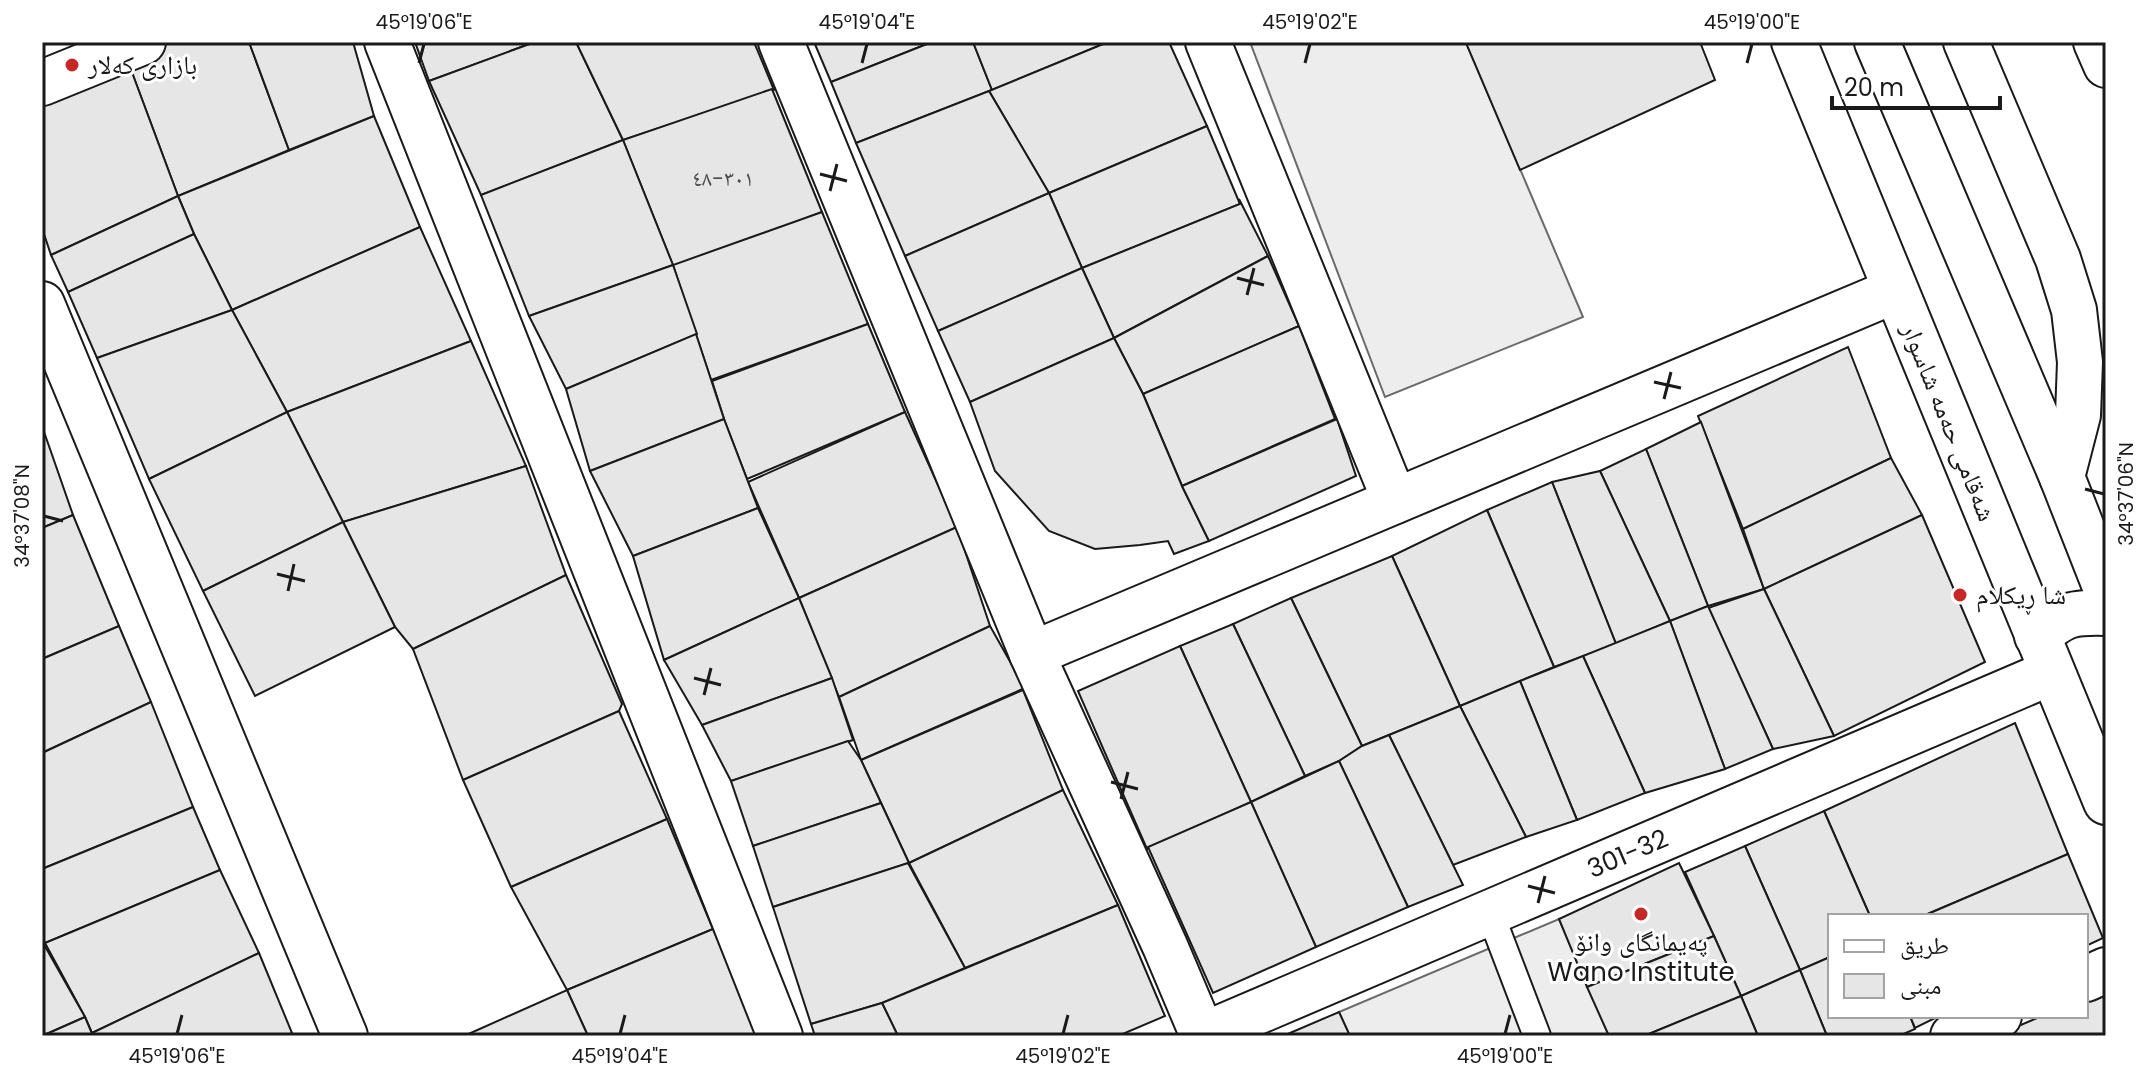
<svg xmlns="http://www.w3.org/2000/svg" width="2148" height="1078" font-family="Poppins,'Noto Naskh Arabic',sans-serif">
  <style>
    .built { fill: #ededed; stroke: #6a6a6a; stroke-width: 2 }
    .building { fill: #e6e6e6; stroke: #1a1a1a; stroke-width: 2 }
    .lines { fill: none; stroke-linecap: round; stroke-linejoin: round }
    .service-casing { stroke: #1a1a1a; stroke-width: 30 }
    .minor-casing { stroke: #1a1a1a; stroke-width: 48 }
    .tertiary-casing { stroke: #1a1a1a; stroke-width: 48 }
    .primary-casing { stroke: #1a1a1a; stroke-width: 48 }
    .service { stroke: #fff; stroke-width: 26 }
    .minor { stroke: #fff; stroke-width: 44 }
    .tertiary { stroke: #fff; stroke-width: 44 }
    .primary { stroke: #fff; stroke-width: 44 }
    .ticks { fill: none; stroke: #1a1a1a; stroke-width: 3 }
    .poi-dot { fill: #c62828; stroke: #fff; stroke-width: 3 }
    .labels { text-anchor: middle; stroke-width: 6; stroke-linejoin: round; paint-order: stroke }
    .number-label { font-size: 22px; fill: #4d4d4d }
    .poi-label { font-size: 26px; fill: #1a1a1a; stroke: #fff; text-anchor: start }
    .street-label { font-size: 26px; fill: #1a1a1a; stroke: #fff }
    .neatline { fill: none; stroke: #1a1a1a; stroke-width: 3 }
    .ticks-label { font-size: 20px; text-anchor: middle; fill: #1a1a1a }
  </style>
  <rect width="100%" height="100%" fill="#fff"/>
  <g class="built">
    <polygon points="1250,42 1466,42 1583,317 1385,397"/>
    <polygon points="1559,919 1609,1036 1350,1036 1339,1012"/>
  </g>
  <g class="building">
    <polygon points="170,42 249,42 289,150 178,196 127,59"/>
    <polygon points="249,42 353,42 374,116 289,150"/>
    <polygon points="415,42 535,42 429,81"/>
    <polygon points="535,42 576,42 623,140 481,195 429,81"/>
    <polygon points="576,42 754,42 774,90 623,140"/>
    <polygon points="814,42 932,42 831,82"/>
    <polygon points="932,42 973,42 992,90 856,143 831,82"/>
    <polygon points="973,42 1108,42 992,90"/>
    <polygon points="1108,42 1169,42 1207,126 1049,193 989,91"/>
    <polygon points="1700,42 1715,80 1520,170 1466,43"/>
    <polygon points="127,59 178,196 51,255 42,228 42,102"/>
    <polygon points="772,89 822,212 674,268 623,140"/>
    <polygon points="989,91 1049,193 905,256 856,143"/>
    <polygon points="374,116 420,227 232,310 194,234 178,196"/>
    <polygon points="1207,126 1240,204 1082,268 1049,193"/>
    <polygon points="623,140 673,265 529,316 481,195"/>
    <polygon points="1049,193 1082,268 938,331 905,256"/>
    <polygon points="178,196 194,234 68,292 51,255"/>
    <polygon points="1239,199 1268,256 1114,338 1082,268 1240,204"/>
    <polygon points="822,212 868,324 711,380 673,265"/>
    <polygon points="420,227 471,341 287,412 232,310"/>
    <polygon points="194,234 232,310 97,358 68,292"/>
    <polygon points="1268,256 1299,326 1143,394 1114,338"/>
    <polygon points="673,265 697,334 566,389 529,316"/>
    <polygon points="1082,268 1114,338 970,402 938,331"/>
    <polygon points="232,310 287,412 149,479 97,358"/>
    <polygon points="868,324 905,412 747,479 724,419 712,381"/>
    <polygon points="1299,326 1335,419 1182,486 1143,394"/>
    <polygon points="696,334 724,419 590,471 566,389"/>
    <polygon points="1114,338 1143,394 1182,486 1209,541 1174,554 1168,541 1140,545 1095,549 1049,531 995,471 970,402"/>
    <polygon points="471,341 526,466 343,522 287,412"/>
    <polygon points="1848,347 1891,458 1743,529 1698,416"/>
    <polygon points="287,412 343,522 203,591 149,479"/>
    <polygon points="905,412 957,527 799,598 748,482"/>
    <polygon points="724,419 758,508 633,556 590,471"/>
    <polygon points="1337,419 1356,476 1209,541 1182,486"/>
    <polygon points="1701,422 1764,589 1708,606 1646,449"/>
    <polygon points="42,426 73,515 42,528"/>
    <polygon points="1646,449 1708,606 1670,621 1600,471"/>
    <polygon points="1891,458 1922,515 1764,589 1743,529"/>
    <polygon points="526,466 566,575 413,649 395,627 343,522"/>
    <polygon points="1600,471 1670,621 1616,644 1552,482"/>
    <polygon points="1552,482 1616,644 1554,667 1487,510"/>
    <polygon points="758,508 799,598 664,660 633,556"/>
    <polygon points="1487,510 1554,667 1460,706 1392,556"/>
    <polygon points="73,515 119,626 42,659 42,528"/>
    <polygon points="1922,515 1985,662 1834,736 1764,589"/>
    <polygon points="343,522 395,627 255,696 203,591"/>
    <polygon points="957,527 990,626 839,697 799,598"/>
    <polygon points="1392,556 1460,706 1362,746 1291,598"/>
    <polygon points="566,575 622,704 619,711 463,780 413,649"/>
    <polygon points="1764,589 1834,736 1773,749 1708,608"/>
    <polygon points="799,598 832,678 702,725 664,660"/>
    <polygon points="1291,598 1362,746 1339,761 1305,776 1233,624"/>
    <polygon points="1708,606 1773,749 1725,769 1670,621"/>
    <polygon points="1670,621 1725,769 1645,793 1583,656"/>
    <polygon points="1233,624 1305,776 1251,802 1180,646"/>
    <polygon points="119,626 151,702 42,753 42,659"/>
    <polygon points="990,626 1025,688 861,760 839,697"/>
    <polygon points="1180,646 1251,802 1147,849 1078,691"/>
    <polygon points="1583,656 1645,793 1577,820 1520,681"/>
    <polygon points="832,678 853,740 731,781 702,725"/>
    <polygon points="1520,681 1577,820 1526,837 1460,706"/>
    <polygon points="1023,690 1063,790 909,863 861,760"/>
    <polygon points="151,702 193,807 42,869 42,753"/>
    <polygon points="1460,706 1526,837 1453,865 1389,735"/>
    <polygon points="619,711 667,819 511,887 463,780"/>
    <polygon points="2015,723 2068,854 1923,916 1870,916 1824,811"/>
    <polygon points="1389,735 1463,885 1408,907 1339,761 1362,746"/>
    <polygon points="848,741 861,760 881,803 753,846 731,781"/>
    <polygon points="1339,761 1408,907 1316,947 1251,802"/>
    <polygon points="1063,790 1118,905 965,968 909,863"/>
    <polygon points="1251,802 1316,947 1213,993 1148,847"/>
    <polygon points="881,803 909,863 773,907 753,846"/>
    <polygon points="193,807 220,870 45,943 42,937 42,869"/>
    <polygon points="1824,811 1870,916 1830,916 1830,957 1800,970 1745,846"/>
    <polygon points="667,819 713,929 567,990 511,887"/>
    <polygon points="1745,846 1800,970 1741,996 1685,872"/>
    <polygon points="2068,854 2103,938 2086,946 2086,916 1923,916"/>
    <polygon points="908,863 965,968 882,1003 811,1024 773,907"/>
    <polygon points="1679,863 1714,936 1587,987 1559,919"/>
    <polygon points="220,870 259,953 92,1033 85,1017 45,943"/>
    <polygon points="1118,905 1165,1016 1118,1036 898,1036 882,1003"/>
    <polygon points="713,929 759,1036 588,1036 567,990"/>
    <polygon points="1714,936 1741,996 1644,1036 1609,1036 1587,987"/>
    <polygon points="42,941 85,1017 42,1036"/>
    <polygon points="259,953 292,1033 285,1036 93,1036 92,1033"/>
    <polygon points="1830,957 1830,1016 1910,1016 1915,1029 1899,1036 1827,1036 1800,970"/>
    <polygon points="1800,970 1827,1036 1758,1036 1741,996"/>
    <polygon points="2106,989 2106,1036 1995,1036 2042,1016 2086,1016 2086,997"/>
    <polygon points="567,990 588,1036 464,1036"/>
    <polygon points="1741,996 1758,1036 1644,1036"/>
    <polygon points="882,1003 898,1036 815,1036 811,1024"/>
    <polygon points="1339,1012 1350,1036 1283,1036"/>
    <polygon points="1910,1016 1939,1016 1915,1028"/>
    <polygon points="85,1017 93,1036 42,1036"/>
  </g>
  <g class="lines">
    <defs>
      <polyline id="service" points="1490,913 1537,1036"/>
      <g id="minor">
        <polyline points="387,42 780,1036"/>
        <polyline points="781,42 1032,654 1165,946 1203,1036"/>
        <polyline points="1208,42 1395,501"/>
        <polyline points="1966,42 2058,259 2074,310 2080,362 2078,415 2062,477"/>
        <polyline points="2096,42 2106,65"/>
        <polyline points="42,83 143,42"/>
        <polyline points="1032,654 1894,291"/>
        <polyline points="2086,979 2106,970"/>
        <path id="s1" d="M1201,1036L2052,672"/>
        <polyline points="1953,1036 1999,1016"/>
      </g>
      <polyline id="tertiary" points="42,304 345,1036"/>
      <g id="primary">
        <polyline points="1794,42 2106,802"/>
        <polyline points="1877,42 2062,477 2106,589"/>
        <path d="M2037,636C2065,614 2070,612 2106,613"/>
      </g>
    </defs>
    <use href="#service" class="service-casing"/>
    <use href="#minor" class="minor-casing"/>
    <use href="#tertiary" class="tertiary-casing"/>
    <use href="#primary" class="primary-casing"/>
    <use href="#service" class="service"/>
    <use href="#minor" class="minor"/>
    <use href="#tertiary" class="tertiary"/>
    <use href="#primary" class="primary"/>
  </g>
  <path class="ticks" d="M419,63L424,44M862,63L867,44M1305,63L1310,44M1747,63L1752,44M820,174L847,181M830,191L837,164M1237,278L1264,285M1247,295L1254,268M1654,382L1681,388M1664,399L1671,372M2085,489L2104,494M44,516L63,521M277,574L305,581M288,591L294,564M694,678L721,685M704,695L711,668M1111,782L1138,789M1121,799L1128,772M1528,886L1555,893M1538,903L1545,876M177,1034L182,1015M620,1034L625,1015M1063,1034L1068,1015M1505,1034L1510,1015"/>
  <g class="poi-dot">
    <circle cx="72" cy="65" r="8"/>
    <circle cx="1960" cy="595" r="8"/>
    <circle cx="1641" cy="914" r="8"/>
  </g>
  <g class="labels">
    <g class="number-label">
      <text x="723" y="186">٣٠١-٤٨</text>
    </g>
    <g class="poi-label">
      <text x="88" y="74">بازاری کەلار</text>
      <text x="1976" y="604">شا ڕیکلام</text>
      <text x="1641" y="951" text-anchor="middle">پەیمانگای وانۆ<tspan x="1641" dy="30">Wano Institute</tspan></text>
    </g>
    <g class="street-label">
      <text transform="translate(1949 422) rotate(68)" y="9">شەقامی حەمە شاسوار</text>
      <text dy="9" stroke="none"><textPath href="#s1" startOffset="464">301-32</textPath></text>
    </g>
  </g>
  <rect width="2148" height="1078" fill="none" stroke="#ffffff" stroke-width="88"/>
  <rect x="1828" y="914" width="260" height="104" fill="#ffffff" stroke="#a3a3a3" stroke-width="2"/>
  <rect x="1844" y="940" width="40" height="12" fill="#ffffff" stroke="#a3a3a3" stroke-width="2"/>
  <text x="1900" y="954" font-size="24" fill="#1a1a1a">طريق</text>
  <rect x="1844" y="974" width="40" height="24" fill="#e6e6e6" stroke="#a3a3a3" stroke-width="2"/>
  <text x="1900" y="994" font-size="24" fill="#1a1a1a">مبنى</text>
  <path d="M1832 96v12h168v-12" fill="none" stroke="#1a1a1a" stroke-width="4"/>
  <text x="1844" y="96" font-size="24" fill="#1a1a1a" stroke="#ffffff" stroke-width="6" paint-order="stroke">20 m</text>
  <rect x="44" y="44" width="2060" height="990" class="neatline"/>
  <g class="ticks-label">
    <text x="424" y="29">45°19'06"E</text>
    <text x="867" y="29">45°19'04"E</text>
    <text x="1310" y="29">45°19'02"E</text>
    <text x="1752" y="29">45°19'00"E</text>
    <text transform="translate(2126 494) rotate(-90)" y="7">34°37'06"N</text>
    <text transform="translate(22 516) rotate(-90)" y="7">34°37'08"N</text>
    <text x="177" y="1063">45°19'06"E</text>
    <text x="620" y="1063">45°19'04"E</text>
    <text x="1063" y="1063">45°19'02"E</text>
    <text x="1505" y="1063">45°19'00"E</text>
  </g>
</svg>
